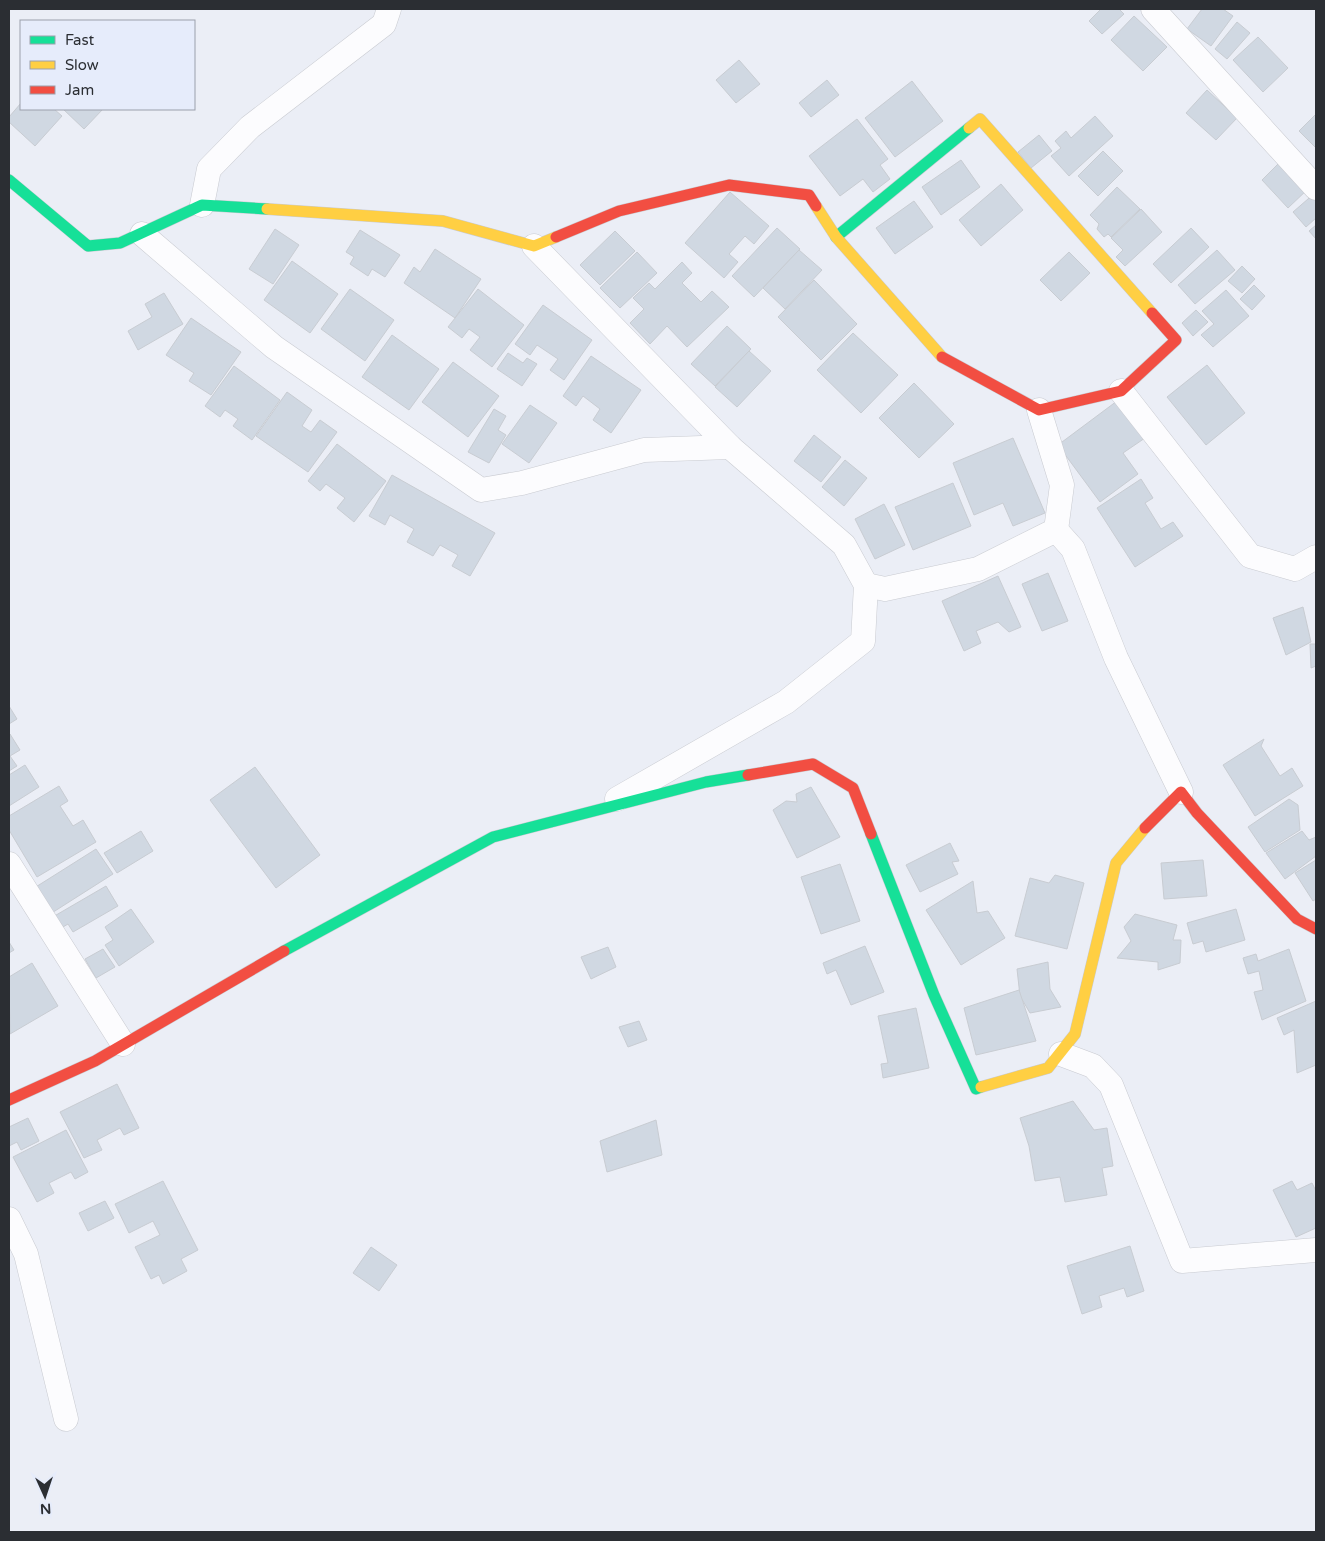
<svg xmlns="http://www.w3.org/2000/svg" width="1325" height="1541" font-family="'Varela Round',sans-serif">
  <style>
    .building { fill: #d0d8e2; stroke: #c8ccd2 }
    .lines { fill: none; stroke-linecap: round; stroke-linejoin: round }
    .street-casing { stroke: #c9cbd1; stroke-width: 25 }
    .fast-casing { stroke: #c9cbd1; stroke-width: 12 }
    .slow-casing { stroke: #c9cbd1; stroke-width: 12 }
    .jam-casing { stroke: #c9cbd1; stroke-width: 12 }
    .street { stroke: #fcfcfe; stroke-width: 24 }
    .fast { stroke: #16e098; stroke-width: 11 }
    .slow { stroke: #ffcf43; stroke-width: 11 }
    .jam { stroke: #f24e42; stroke-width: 11 }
  </style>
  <rect width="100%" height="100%" fill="#ebeef6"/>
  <g class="building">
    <polygon points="1101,9 1119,9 1124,14 1102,34 1089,21"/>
    <polygon points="1202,9 1223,9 1233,16 1211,46 1187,29"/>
    <polygon points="1134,16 1167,47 1143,71 1111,40"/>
    <polygon points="1237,22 1250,33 1227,59 1215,49"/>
    <polygon points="1258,37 1288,68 1263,92 1233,60"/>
    <polygon points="739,60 760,84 736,103 716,80"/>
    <polygon points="827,80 839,95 811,117 799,103"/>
    <polygon points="912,81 943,121 895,157 865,118"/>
    <polygon points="1207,90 1237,118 1216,140 1186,113"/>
    <polygon points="21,103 21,109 54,109 62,116 35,146 9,122 9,117"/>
    <polygon points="63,109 103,109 84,129"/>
    <polygon points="1316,114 1316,148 1299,131"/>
    <polygon points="1095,116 1113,136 1069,176 1051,156 1061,148 1055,141 1066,131 1071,138"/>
    <polygon points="857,119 888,159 880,165 890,179 873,192 863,179 840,196 809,156"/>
    <polygon points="1039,135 1052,151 1031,168 1018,152"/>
    <polygon points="1103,151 1123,171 1098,196 1078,176"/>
    <polygon points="961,160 980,187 941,215 922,187"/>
    <polygon points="1282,160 1309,188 1288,208 1262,180"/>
    <polygon points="1001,184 1023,210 981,246 959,220"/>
    <polygon points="1117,187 1140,209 1111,237 1108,234 1104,237 1097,229 1099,224 1090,215"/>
    <polygon points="730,192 769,226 754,244 745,236 729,254 738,262 724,278 685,243"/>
    <polygon points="1316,192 1316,218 1306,227 1293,212"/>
    <polygon points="914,201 933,227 895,254 876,228"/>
    <polygon points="1141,209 1162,232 1125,266 1116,257 1123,250 1111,238"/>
    <polygon points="1316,225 1316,239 1309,231"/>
    <polygon points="777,228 800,249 754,297 732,276"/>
    <polygon points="1191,228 1209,247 1171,283 1153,264"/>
    <polygon points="275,229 299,245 273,284 249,269"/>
    <polygon points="360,230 400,255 385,277 372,269 368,276 350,264 354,257 346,252"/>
    <polygon points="615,231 635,251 600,285 580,265"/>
    <polygon points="435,249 481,279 455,318 404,283 414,267 420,272"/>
    <polygon points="799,250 822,270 785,309 763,288"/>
    <polygon points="1217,250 1235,270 1195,304 1178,285"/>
    <polygon points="637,252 657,273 620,308 600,288"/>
    <polygon points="1069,252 1090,273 1061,301 1040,280"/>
    <polygon points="292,261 338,294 310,333 264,300"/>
    <polygon points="682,262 692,273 682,283 701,302 712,291 729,307 687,347 667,326 650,344 630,323 644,309 633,298 649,283 655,289"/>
    <polygon points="1242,266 1255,279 1242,293 1228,281"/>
    <polygon points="814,280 857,324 821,360 778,317"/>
    <polygon points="1254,285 1265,296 1252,310 1240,299"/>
    <polygon points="350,289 394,320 365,361 321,329"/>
    <polygon points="478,289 524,325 492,367 470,350 480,337 469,329 462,338 448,327"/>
    <polygon points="1226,290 1249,316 1213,347 1201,335 1214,324 1202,311"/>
    <polygon points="164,293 183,324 138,350 128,331 152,317 145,304"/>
    <polygon points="543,305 592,340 564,380 550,370 558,359 537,345 530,355 515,344"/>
    <polygon points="1196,310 1208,322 1193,336 1182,323"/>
    <polygon points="191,318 241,352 211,395 189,381 194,373 166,355"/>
    <polygon points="727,326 751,349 715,386 691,364"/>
    <polygon points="853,333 898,375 861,413 817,370"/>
    <polygon points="392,335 439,369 409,410 362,377"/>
    <polygon points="749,351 771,371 737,407 715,387"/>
    <polygon points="508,353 523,363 527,358 537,364 522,386 497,369"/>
    <polygon points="591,356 641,390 611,433 593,420 600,409 583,396 576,406 563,396"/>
    <polygon points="453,362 499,396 468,437 422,402"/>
    <polygon points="1207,365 1245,413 1206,445 1167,397"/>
    <polygon points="234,366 280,400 252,440 233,426 238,419 225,410 220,417 205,406"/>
    <polygon points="914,383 954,424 919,458 879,418"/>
    <polygon points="287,392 312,410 302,426 311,432 320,420 337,432 308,472 256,436"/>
    <polygon points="1117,401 1145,438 1123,453 1138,474 1100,502 1058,445"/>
    <polygon points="530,405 557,423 529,463 502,444"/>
    <polygon points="494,409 506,416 498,430 506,435 489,463 468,452"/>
    <polygon points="814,435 841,457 821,482 794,461"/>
    <polygon points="1013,438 1045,513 1013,526 1003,503 974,515 953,463"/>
    <polygon points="337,444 386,481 354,522 337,508 345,498 326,484 320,491 308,481"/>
    <polygon points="845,460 867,478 844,506 822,487"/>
    <polygon points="392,475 495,533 470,576 452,566 458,555 440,545 433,556 407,542 414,529 390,515 385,525 369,516"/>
    <polygon points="1141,479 1153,498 1145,503 1161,529 1173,522 1183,536 1135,567 1097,508"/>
    <polygon points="953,483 971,526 913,550 895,507"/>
    <polygon points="884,504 905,545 875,559 855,519"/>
    <polygon points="1048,573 1068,621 1042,631 1022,584"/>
    <polygon points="998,576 1021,627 1009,632 998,622 976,631 981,643 964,651 942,601"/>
    <polygon points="1303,607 1311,642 1286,655 1273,618"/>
    <polygon points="1310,644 1316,644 1316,666 1311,668"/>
    <polygon points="9,706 17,719 9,724"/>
    <polygon points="10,734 20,750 10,756 17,766 9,771"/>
    <polygon points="1264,739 1261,746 1280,776 1292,768 1303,786 1255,816 1223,765"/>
    <polygon points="25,765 39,787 9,806 9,775"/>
    <polygon points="255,767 320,855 276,888 210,800"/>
    <polygon points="59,786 68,801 60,806 73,826 83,820 96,842 37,877 9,830 9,816"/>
    <polygon points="811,787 840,837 797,858 773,810 786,801 797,802 796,794"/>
    <polygon points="1289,799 1298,805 1300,830 1265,852 1248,827"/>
    <polygon points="141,831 153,851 117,873 104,853"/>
    <polygon points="1302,831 1309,840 1316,837 1316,856 1285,879 1266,853"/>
    <polygon points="950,843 959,861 952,862 958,874 920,892 906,865"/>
    <polygon points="96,849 113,874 47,916 31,890"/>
    <polygon points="1203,860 1207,896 1164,899 1161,863"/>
    <polygon points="1316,860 1316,899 1313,901 1295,873"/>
    <polygon points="840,864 860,921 821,934 801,877"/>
    <polygon points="1055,875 1084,883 1067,949 1015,936 1030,878 1049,883"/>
    <polygon points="973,881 977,913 988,911 1005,938 961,965 926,910"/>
    <polygon points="106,886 118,906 73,932 68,924 58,930 51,918"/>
    <polygon points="131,909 154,942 119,966 105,945 113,940 105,927"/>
    <polygon points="1236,909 1245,940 1206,952 1203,941 1193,944 1187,923"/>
    <polygon points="1135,914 1177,925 1173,940 1181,940 1180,963 1158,970 1158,962 1117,958 1131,941 1124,927"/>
    <polygon points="9,942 14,950 9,953"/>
    <polygon points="865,946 884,992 851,1005 836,970 827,974 823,963"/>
    <polygon points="608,947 616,967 591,979 581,957"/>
    <polygon points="103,949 115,967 96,978 85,959"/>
    <polygon points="1289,949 1306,1001 1262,1020 1254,992 1263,990 1259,971 1248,974 1243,958 1256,954 1258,961"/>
    <polygon points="1048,962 1050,989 1061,1007 1030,1013 1020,996 1017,969"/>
    <polygon points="32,963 58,1006 10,1034 9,977"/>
    <polygon points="1019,990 1036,1041 976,1055 964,1008"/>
    <polygon points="1316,1001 1316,1065 1297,1073 1294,1030 1284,1035 1277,1018"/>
    <polygon points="916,1008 929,1068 883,1078 881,1064 888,1063 878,1016"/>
    <polygon points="639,1021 647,1040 628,1047 619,1027"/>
    <polygon points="117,1084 139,1128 124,1135 120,1128 97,1140 102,1150 84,1158 60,1112"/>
    <polygon points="1073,1101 1094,1130 1107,1128 1113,1166 1102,1168 1107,1195 1065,1202 1060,1177 1035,1181 1029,1146 1020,1118"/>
    <polygon points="28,1118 39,1141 21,1150 17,1142 9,1146 9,1127"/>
    <polygon points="656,1120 662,1155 607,1172 600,1141"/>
    <polygon points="66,1130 88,1172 75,1179 71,1172 49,1183 54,1193 37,1202 13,1157"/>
    <polygon points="163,1181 198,1250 181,1259 187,1271 163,1284 159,1275 151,1279 135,1247 160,1235 153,1221 129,1233 115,1204"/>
    <polygon points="1292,1181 1297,1190 1312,1183 1316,1191 1316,1228 1296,1237 1273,1190"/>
    <polygon points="105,1201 114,1218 88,1231 79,1213"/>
    <polygon points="1130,1246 1144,1291 1127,1297 1124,1288 1099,1296 1102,1307 1082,1314 1067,1266"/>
    <polygon points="371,1247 397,1265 379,1291 353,1273"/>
  </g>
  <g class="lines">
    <defs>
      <g id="street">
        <polyline points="1153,9 1316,188"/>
        <polyline points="202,205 209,169 250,127 384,24 389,9"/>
        <polyline points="142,234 274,347 481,490 522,483 644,450 730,447"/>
        <polyline points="534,246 730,447 844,545 866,585 863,641 786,702 617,799"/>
        <polyline points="1121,391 1250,556 1295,569 1316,557"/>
        <polyline points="1056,530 1073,549 1116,658 1181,792"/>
        <polyline points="866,585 885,589 978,569 1056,530 1062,485 1039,410"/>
        <polyline points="9,864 123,1044"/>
        <polyline points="1061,1054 1093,1066 1111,1085 1182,1261 1316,1250"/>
        <polyline points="9,1219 26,1254 66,1419"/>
      </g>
      <g id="fast">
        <polyline points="9,180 88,246 120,243 202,205 267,209"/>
        <polyline points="836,237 969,128"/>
        <polyline points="871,834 934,995 976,1089 981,1087"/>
        <polyline points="284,951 493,837 706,782 748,775"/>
      </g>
      <g id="slow">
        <polyline points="969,128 980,119 1152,313"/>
        <polyline points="816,206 836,237 942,357"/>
        <polyline points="267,209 443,221 534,246 556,237"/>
        <polyline points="981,1087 1048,1068 1075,1034 1116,863 1145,828"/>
      </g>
      <g id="jam">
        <polyline points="556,237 619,211 729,185 809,195 816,206"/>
        <polyline points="942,357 1039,410 1121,391 1176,340 1152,313"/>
        <polyline points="748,775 813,764 853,788 871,834"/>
        <polyline points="1145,828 1181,792 1197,813 1297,919 1316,929"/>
        <polyline points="9,1100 95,1061 284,951"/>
      </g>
    </defs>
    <use href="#street" class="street-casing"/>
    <use href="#fast" class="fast-casing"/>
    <use href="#slow" class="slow-casing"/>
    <use href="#jam" class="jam-casing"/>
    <use href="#street" class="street"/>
    <use href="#fast" class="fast"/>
    <use href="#slow" class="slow"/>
    <use href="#jam" class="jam"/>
  </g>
  <rect width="1325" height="1541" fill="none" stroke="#2b2e33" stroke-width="20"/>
  <rect x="20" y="20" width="175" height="90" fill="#e6ecfb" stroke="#9ba0ab"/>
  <rect x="30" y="36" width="25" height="8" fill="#16e098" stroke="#9ba0ab"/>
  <text x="65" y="45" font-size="15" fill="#2b2e33">Fast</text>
  <rect x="30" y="61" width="25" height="8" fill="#ffcf43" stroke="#9ba0ab"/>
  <text x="65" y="70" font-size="15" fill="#2b2e33">Slow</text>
  <rect x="30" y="86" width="25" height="8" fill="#f24e42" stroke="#9ba0ab"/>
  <text x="65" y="95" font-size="15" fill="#2b2e33">Jam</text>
  <g transform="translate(45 1496) rotate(177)" stroke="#e6ecfb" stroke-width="4" paint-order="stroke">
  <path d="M0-4L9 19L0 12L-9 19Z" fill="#2b2e33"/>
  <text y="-8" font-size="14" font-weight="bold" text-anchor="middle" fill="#2b2e33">N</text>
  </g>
</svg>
